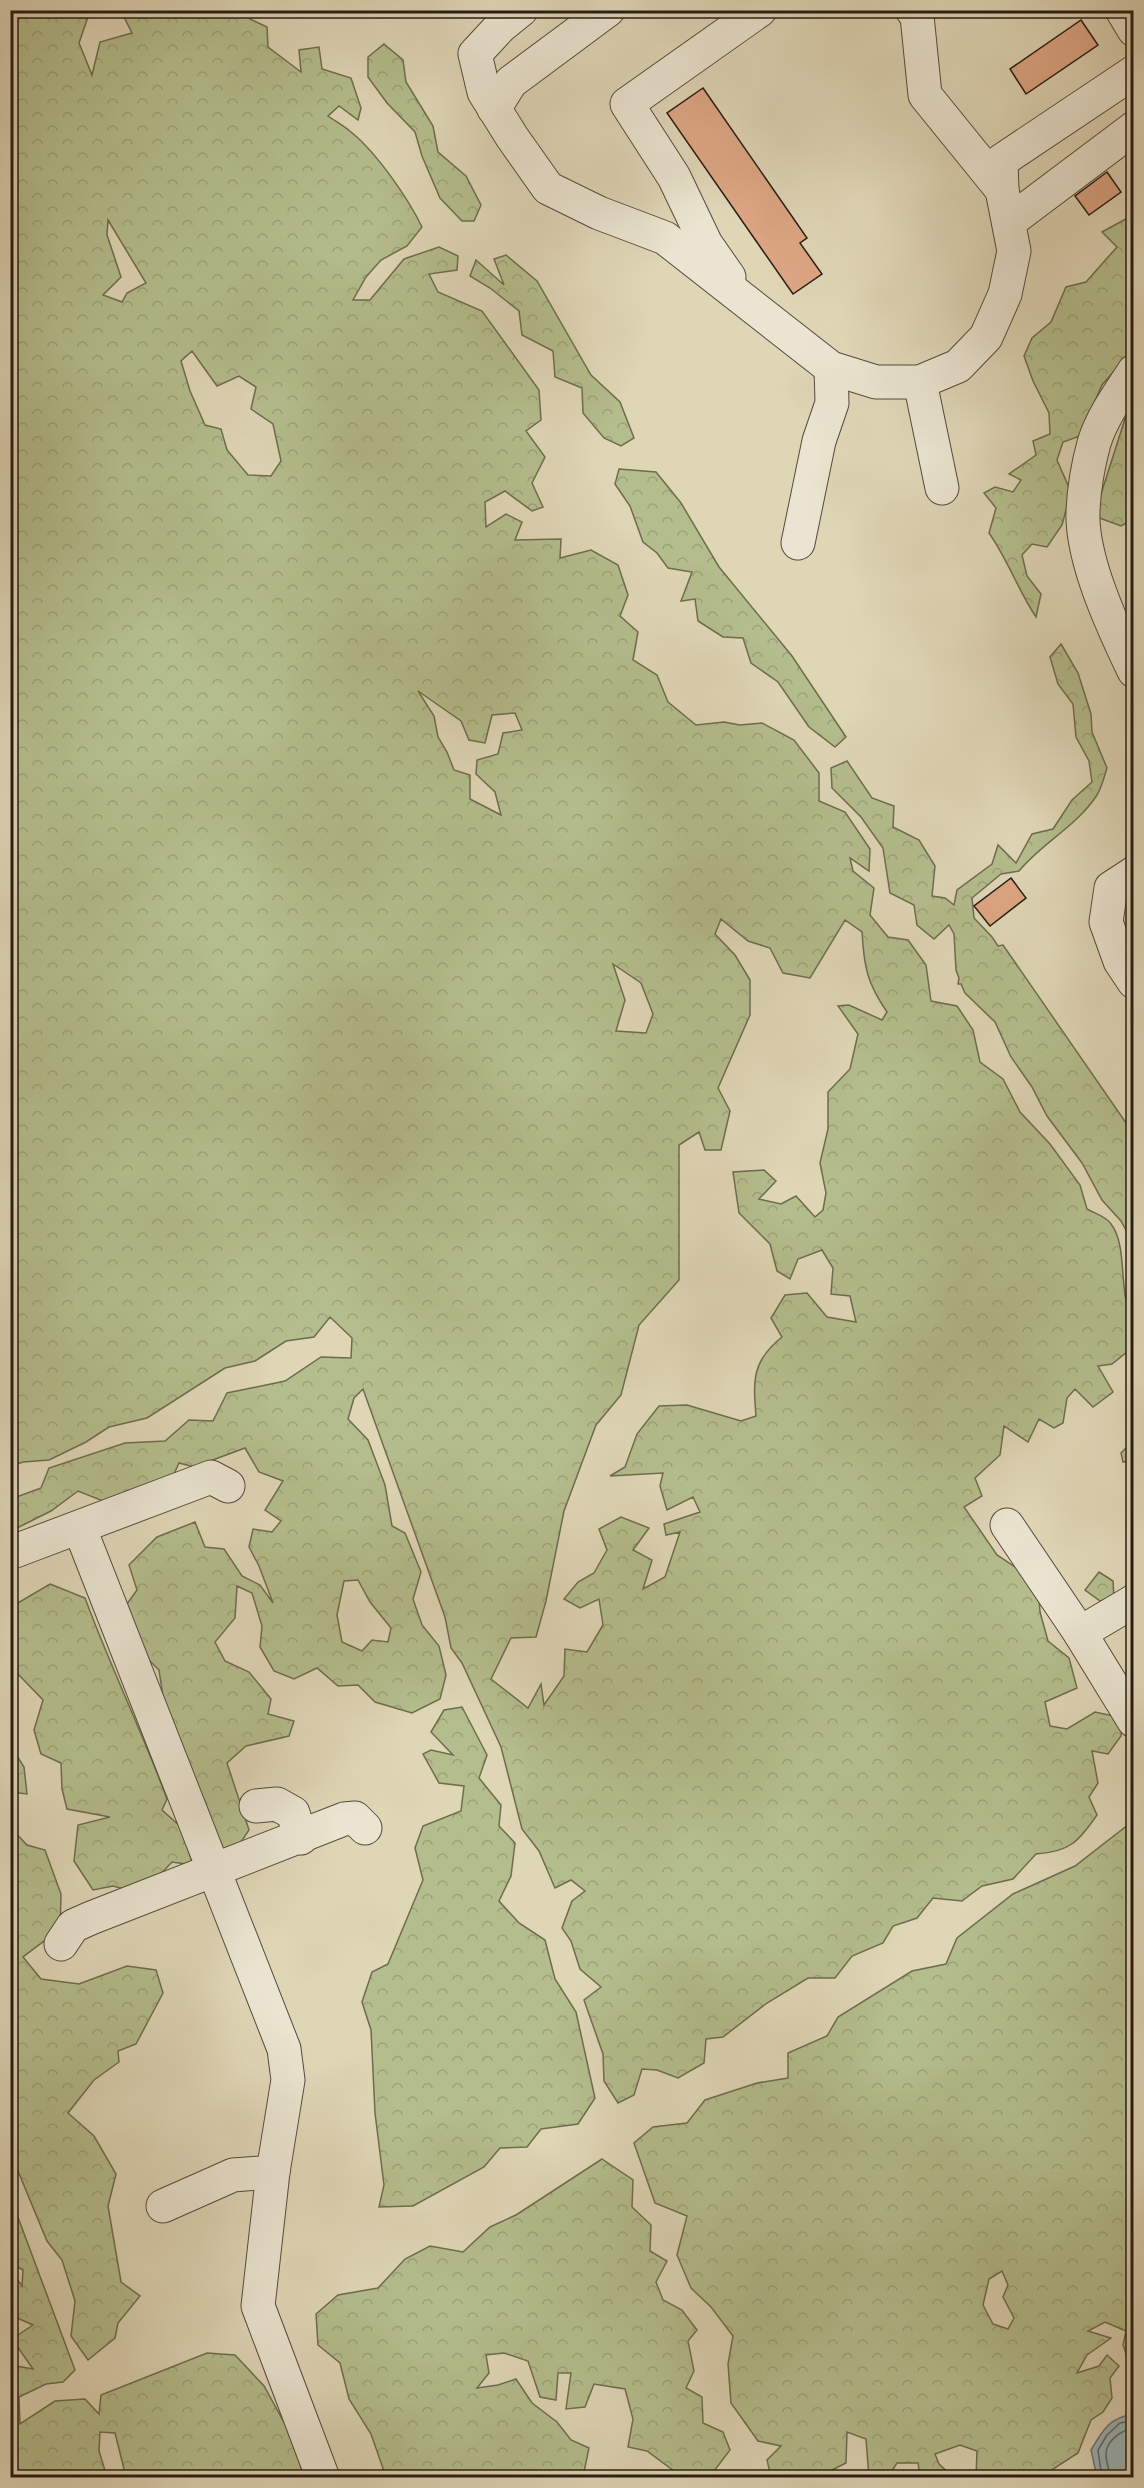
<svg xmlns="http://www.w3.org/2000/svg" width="1144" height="2488" font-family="Alegreya,serif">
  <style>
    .forest { fill: url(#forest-crowns); stroke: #6e6c50; stroke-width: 1.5; fill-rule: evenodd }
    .water { fill: #9ab6ba; stroke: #6c7878; stroke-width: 1.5 }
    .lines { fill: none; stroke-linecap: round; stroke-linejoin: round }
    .shore { stroke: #606967; stroke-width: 1.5 }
    .building { fill: #dea684; stroke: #271c14; stroke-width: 1.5 }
    .minor-casing { stroke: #554a3c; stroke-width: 35 }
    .minor { stroke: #eae4d0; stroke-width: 33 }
  </style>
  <defs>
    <pattern id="forest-crowns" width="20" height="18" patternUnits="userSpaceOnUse" patternTransform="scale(1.5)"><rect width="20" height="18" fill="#b4bd8c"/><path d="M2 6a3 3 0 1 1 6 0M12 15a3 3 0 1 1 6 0" fill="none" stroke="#9ba278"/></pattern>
  </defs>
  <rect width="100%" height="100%" fill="#dfd6b6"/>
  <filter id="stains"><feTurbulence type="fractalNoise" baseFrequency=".00333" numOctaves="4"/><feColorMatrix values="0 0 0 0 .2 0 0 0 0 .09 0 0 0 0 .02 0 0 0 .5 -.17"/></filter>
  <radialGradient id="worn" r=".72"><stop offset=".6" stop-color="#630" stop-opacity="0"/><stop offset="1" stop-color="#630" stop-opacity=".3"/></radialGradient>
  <g class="forest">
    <path d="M11,11H90L79,43L92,75L100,42L132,33L121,11H250V19L267,27L268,47L301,72L299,50L319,47L322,69L351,78L361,108L358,120L339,106L328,116C335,121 344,126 351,132C376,152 408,198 422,227L407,246L381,260L366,277L353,300H370L404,259L439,247L458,256L457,270L429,274L438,292L482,311L539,390L541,420L526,431L545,457L532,483L543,507L532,511L505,491L485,502L486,527L506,514L522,522L515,540L561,539L560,558L591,550L618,565L628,595L620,616L638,632L633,660L657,675L668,702L696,725L724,722L740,725L762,723L794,740L819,773V801L845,812L870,849L869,871L850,858L853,871L874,888L870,915L888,937L908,940L926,965L931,1001L957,1006L973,1030L980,1062L1003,1079L1020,1112L1050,1144L1080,1185L1087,1209C1094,1213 1107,1217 1111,1224C1129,1247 1117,1296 1133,1317V1371L1127,1352L1112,1364L1098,1366L1113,1392L1093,1407L1075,1389L1067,1398L1063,1423L1054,1428L1039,1419L1028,1442L1004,1426L1000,1455L975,1478L982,1496L964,1507L997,1555L1038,1582L1040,1612L1048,1641L1069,1658L1077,1688L1045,1702L1050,1726L1067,1729L1095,1712L1123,1718L1121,1736L1108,1754L1092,1751L1098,1783L1089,1797L1097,1815C1079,1841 1070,1852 1036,1854L1013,1879L982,1886L962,1901L933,1898L917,1918L893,1926L883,1943L852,1956L835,1978H808L767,2003L723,2037L706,2039L704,2063L678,2078L657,2070L642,2069L634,2095L618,2103L604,2081L603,2054L584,2000L601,1987L580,1969L571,1941L562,1928L572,1901L585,1891L571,1880L555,1888L539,1851L522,1829L501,1747L462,1663L451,1648L445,1617L363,1389L354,1398L348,1419L368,1440L385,1485L392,1526L405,1533L421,1572L413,1599L422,1625L439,1646L446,1675L440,1699L412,1713L375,1702L358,1685L338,1686L317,1668L294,1679L274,1671L260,1647L262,1626L252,1593L237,1586L235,1618L215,1642L225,1661L249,1672L271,1699L268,1714L294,1721L289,1736L246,1746L227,1763L249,1830L233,1854L214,1848L170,1744L159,1670L140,1651L124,1608L137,1590L129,1565L157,1537L195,1522L205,1547L224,1549L242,1576L260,1585L273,1603L259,1566L249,1547L253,1529L272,1532L281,1521L265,1510L283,1481L259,1472L245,1448L194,1467L179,1463L174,1474L108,1503L78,1491L51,1511L11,1531V1499L41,1488L49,1468L125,1443L165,1441L189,1420L213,1421L227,1393L285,1381L321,1357L351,1358L352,1338L330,1317L314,1337L286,1341L255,1361L225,1368L147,1418L109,1427L86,1442L49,1460L23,1462L11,1466ZM108,220L146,283L127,293L122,302L103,295L121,277L107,235ZM192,351L217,386L239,376L256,387L251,409L273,424L281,461L271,476L248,475L227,450L221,429L205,425L190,391L181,361ZM418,691L461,721L469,740L485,743L492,715L515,713L522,730L503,733L498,754L477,760L476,774L495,792L501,815L470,799V775L454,770L447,752L438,737L434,716ZM721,919L748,941L770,948L783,973L810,978L845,920L862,932C864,967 867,983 887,1012L882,1020L849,1005L838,1006L858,1034L850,1069L828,1092V1129L820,1163L826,1193L823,1210L815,1217L796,1196L781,1204L759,1199L776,1181L764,1170L733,1172L739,1213L770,1244L777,1271L790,1279L798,1259L822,1250L833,1268L831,1294L850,1296L856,1322L827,1317L807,1293L785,1295L771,1318L782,1337C752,1361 753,1380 756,1416L741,1421L687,1405L659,1406L637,1434L625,1467L610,1476L663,1473L660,1486L667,1510L693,1497L700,1512L664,1524L666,1535L680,1532L665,1577L643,1589L652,1560L633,1550L649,1528L621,1517L599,1529L607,1550L594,1573L578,1582L564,1599L580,1608L599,1599L603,1625L587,1652L565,1649L564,1676L544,1705L541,1684L528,1708L491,1679L511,1638L536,1637L546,1601L564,1511L596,1425L621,1395L639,1325L679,1280V1145L699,1132L705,1150H721L730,1111L718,1088L750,1015V980L735,955L715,934ZM613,964L641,983L653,1014L646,1033L616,1031L625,1000ZM358,1580L370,1602L391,1628L388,1642L372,1640L362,1651L342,1642L337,1615L344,1581Z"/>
    <polygon points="384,44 403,60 406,82 433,126 438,152 466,176 481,205 474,221 462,221 440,198 422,156 415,132 387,103 368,77 368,57"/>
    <path d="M1133,215V350L1102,385L1080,436L1063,442L1057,460L1071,492L1062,525L1047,547L1032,544L1022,555L1027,576L1041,594L1036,617C1018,590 1008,560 989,533L996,508L984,493L995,487L1013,492L1021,480L1009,474L1036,455L1033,441L1050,434L1049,413L1033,381L1024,356L1032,338L1051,322L1066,287L1086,282L1117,247L1102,232Z"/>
    <polygon points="506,255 537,281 591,375 620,402 634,438 621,446 604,438 583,413 582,388 555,377 553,351 522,335 519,311 490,288 470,276 476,260 504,285 494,259"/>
    <polygon points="1133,398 1133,519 1121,526 1094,516 1124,422 1127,401"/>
    <polygon points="619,469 656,472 681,503 719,567 792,656 846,737 835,747 809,727 778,682 751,663 743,638 723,637 698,621 695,599 681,601 692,572 668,568 657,553 643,542 630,506 615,484"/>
    <path d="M1061,644L1078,673L1091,714L1092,732L1107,768C1104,777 1102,787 1097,795C1077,826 1042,843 1019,871L1001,874L972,898L974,918L992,937L998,946L1003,945L1133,1133V1243L1121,1221L1102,1200L1082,1163L1047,1116L1032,1087L1011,1057L995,1022L965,993L961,984H958L959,978L956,970L954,934L949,925L934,939L917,925L914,905L890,893L883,848L861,817L832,788L831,768L847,761L872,798L894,806L893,827L919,840L935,866L932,896L945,898L954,905L957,890L992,864L998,845L1016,863L1032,834L1053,829L1072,800L1092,782L1089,761L1076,737L1073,704L1058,684L1050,657Z"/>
    <polygon points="1133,1441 1133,1460 1123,1462 1121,1453"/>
    <polygon points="1099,1572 1113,1581 1114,1598 1100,1601 1085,1590"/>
    <path d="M50,1584L85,1598C110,1666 142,1731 167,1799L162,1810L181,1827L193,1865L172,1862L156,1879L138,1893L113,1886L93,1890L74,1861L78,1825L110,1817L67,1809L62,1789L61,1763L41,1754L34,1730L43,1700L18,1674L11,1662V1607Z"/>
    <polygon points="462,1707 487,1755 479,1778 501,1805 499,1826 515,1843 511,1876 499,1901 519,1923 545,1940 555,1979 576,2012 595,2098 578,2124 541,2129 527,2147 500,2148 484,2167 413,2206 379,2207 384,2185 375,2113 371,2030 362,2002 372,1972 388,1964 423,1880 415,1848 423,1826 461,1811 464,1786 439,1783 423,1754 431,1750 453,1755 431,1732 444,1710"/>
    <polygon points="10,1745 24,1767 27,1794 11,1792"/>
    <path d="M1133,1821V2362L1130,2365L1123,2345L1126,2331L1105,2322L1088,2331L1111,2338L1087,2355L1077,2373L1099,2366L1107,2355L1119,2366L1110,2378L1112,2398L1103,2412L1091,2420L1078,2453L1053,2469L1046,2477L1024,2470L1023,2477H976L977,2451L960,2445L935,2454L939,2464L953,2477H920L918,2463H897L888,2477H869L866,2439L847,2432L846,2463L832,2470L839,2477H771L767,2460L781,2446L758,2441L731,2403L728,2364L733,2336L711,2307L691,2288L677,2255L687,2216L655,2203L634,2143L653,2127L687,2123L705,2100L757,2083L788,2078V2053L827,2036L838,2017L912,1971L946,1964L957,1938L1013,1894L1075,1866ZM1002,2271L1008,2285L1003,2297L1014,2318L1008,2329L993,2324L983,2305L989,2279Z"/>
    <polygon points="10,1827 27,1845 45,1850 61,1894 60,1929 23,1957 41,1979 79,1984 127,1966 156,1970 163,1993 136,2044 118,2051 119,2062 94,2080 68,2113 94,2136 116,2174 108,2206 121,2282 140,2296 118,2323 115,2338 88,2360 71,2336 75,2301 62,2260 47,2241 18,2171 11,2143"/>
    <polygon points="602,2159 633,2180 632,2207 651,2225 650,2251 667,2261 656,2282 663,2300 682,2310 697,2330 688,2341 694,2371 686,2388 702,2397 703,2423 723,2432 730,2450 714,2471 678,2474 647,2451 628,2447 633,2419 625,2389 594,2384 585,2407 566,2409 571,2373 558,2373 556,2400 540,2397 528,2361 504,2353 486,2355 489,2373 477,2388 498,2385 516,2379 532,2403 557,2422 571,2440 589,2448 584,2472 578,2478 386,2477 371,2434 349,2399 340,2363 318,2345 316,2314 338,2295 378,2288 405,2259 430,2246 463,2252 490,2227 516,2215"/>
    <polygon points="10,2196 75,2370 63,2382 46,2384 19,2397 20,2424 55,2401 85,2399 99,2414 101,2395 207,2353 235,2355 264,2386 291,2435 304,2477 126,2477 115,2433 100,2432 99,2451 107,2477 11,2477 11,2365 33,2369 12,2339 33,2325 15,2317 11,2327 11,2276 14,2275 22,2286 23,2270 11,2263"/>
  </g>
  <path class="water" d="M1133,2414V2477H1097L1091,2450C1103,2430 1109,2418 1133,2414Z"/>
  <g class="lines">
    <g class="shore">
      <polyline points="1102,2478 1098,2450 1107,2435 1120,2423 1134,2420"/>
      <path d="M1110,2478C1110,2470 1105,2460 1106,2453C1107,2440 1122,2430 1134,2428"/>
    </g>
  </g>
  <g class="building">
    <polygon points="1081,20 1098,45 1026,94 1010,69"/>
    <polygon points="703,88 807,238 800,243 822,274 793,294 667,113"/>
    <polygon points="1107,172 1121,192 1089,215 1075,196"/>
    <polygon points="1011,878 1026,898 990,926 974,906"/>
  </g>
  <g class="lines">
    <defs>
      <g id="minor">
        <polyline points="521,10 500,27 475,54 484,92 512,137 548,188 599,213 665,238 831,368 876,382 920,382 958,366 986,337 1005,294 1014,251 1002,190 1001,161 1134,72"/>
        <polyline points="912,10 917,16 925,95 1002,190"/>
        <polyline points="1122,10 1134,30"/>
        <polyline points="494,109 511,82 608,10"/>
        <polyline points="1009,222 1134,128"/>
        <polyline points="729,277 706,244 674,177 627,104 760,10"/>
        <path d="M1134,371C1119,394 1102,417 1094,443C1088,465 1084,488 1083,511C1081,559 1113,627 1134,671"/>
        <polyline points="920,382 942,488"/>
        <polyline points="798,543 819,441 832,403 831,368"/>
        <polyline points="1134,873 1111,888 1106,922 1120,961 1134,982"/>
        <polyline points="1007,1525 1080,1633 1134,1721"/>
        <polyline points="80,1529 284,2049 288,2080 273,2172 258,2306 323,2478"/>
        <polyline points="10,1553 211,1477 228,1486"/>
        <polyline points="1080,1633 1134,1601"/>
        <polyline points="256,1806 277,1804 293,1813 301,1838"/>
        <polyline points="61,1944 73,1926 91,1918 344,1819 355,1818 365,1828"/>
        <polyline points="163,2206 233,2175 273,2172"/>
      </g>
    </defs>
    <use href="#minor" class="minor-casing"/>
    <use href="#minor" class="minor"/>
  </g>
  <rect width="1144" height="2488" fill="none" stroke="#dfd6b6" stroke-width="36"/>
  <rect x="12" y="12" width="1120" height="2464" fill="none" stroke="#271c14" stroke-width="3"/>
  <rect x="18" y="18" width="1108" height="2452" fill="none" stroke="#271c14" stroke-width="1.5"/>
  <rect width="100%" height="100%" filter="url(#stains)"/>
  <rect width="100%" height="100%" fill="url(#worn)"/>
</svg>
